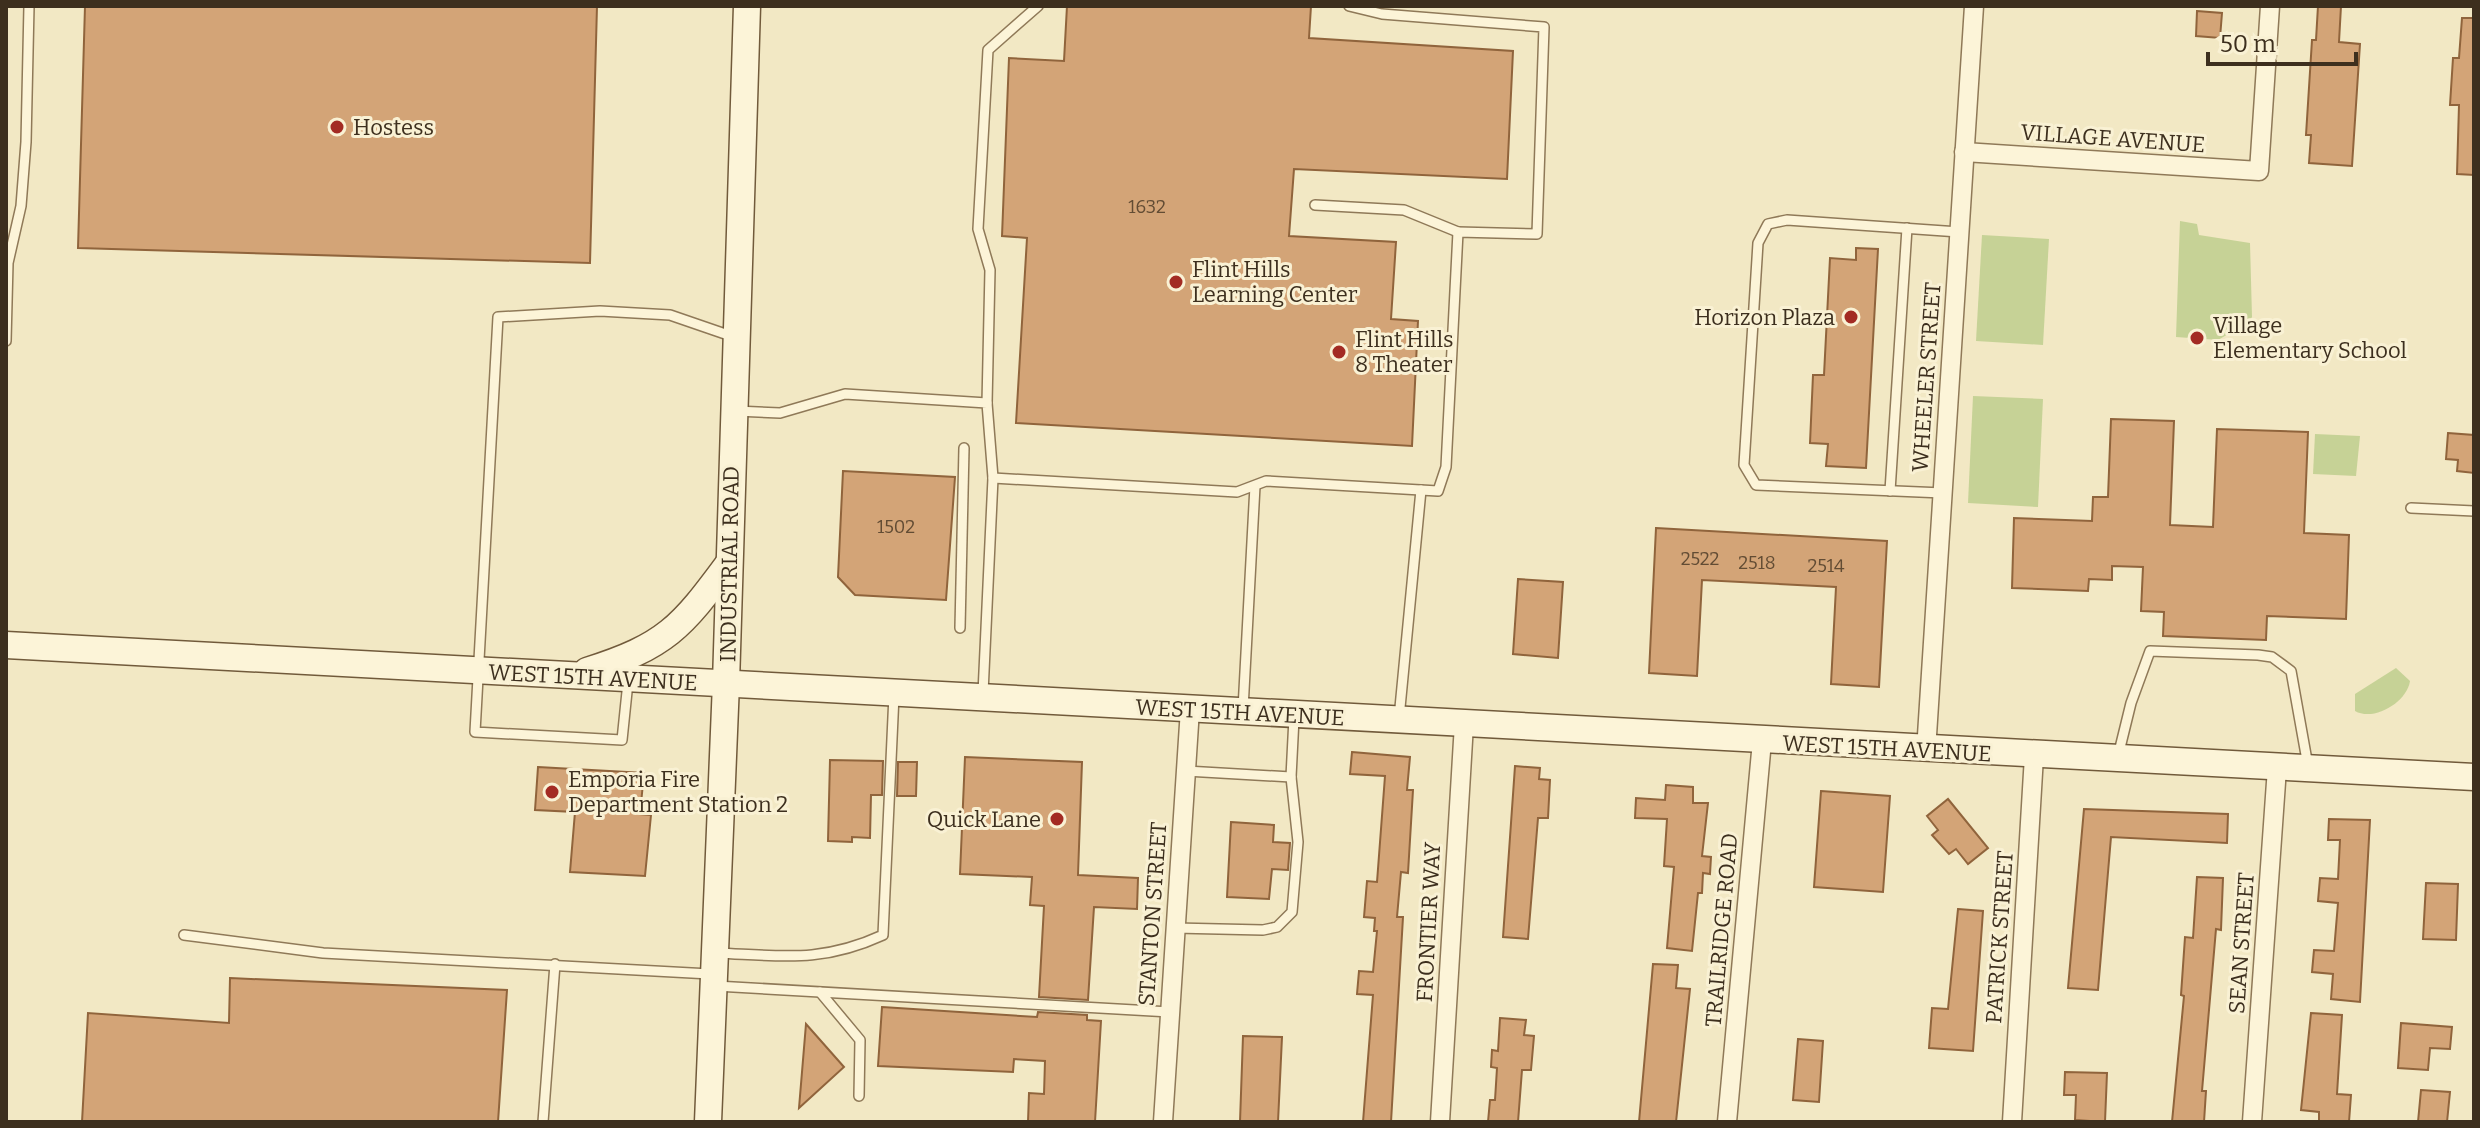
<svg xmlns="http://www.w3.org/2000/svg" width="2480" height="1128" font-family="Bitter,serif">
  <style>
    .green { fill: #c6d296 }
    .building { fill: #d3a477; stroke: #90643c; stroke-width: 2 }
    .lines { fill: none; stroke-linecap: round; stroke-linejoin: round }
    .lane-casing { stroke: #8f7958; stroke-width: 12 }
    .street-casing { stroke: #8f7958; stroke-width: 21 }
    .secondary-casing { stroke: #715a3b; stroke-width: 29 }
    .lane { stroke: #fcf4d8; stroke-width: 9 }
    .street { stroke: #fcf4d8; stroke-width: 18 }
    .secondary { stroke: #fcf4d8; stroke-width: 26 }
    .poi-dot { fill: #a32b23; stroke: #f9f1d4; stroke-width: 3 }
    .labels { text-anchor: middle; stroke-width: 6; stroke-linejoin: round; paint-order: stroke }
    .number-label { font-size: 18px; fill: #624c34 }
    .poi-label { font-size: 22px; fill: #3d2f1e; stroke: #f9f1d4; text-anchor: start }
    .street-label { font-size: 22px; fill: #3d2f1e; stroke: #f9f1d4 }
  </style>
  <rect width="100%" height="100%" fill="#f2e8c4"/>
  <g class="green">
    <polygon points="2180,221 2197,224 2199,235 2250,243 2252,317 2249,322 2218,340 2176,337"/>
    <polygon points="1982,235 2049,239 2043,345 1976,341"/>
    <polygon points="1973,396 2043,399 2038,507 1968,503"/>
    <polygon points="2315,434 2360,436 2356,476 2313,474"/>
    <path d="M2396,668L2410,681C2407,702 2374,722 2355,711V694Z"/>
  </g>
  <g class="building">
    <polygon points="85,6 597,6 590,263 78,248"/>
    <polygon points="1067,6 1311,6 1309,38 1513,51 1507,179 1294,169 1289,236 1396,242 1391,319 1418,321 1412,446 1016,423 1027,238 1002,236 1009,58 1064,61"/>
    <polygon points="2318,6 2341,6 2339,42 2360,44 2352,166 2309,163 2311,135 2306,135 2312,40 2316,40"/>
    <polygon points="2197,11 2222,13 2220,38 2196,36"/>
    <polygon points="2462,18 2474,18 2474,175 2457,174 2459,105 2450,105 2453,58 2459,58"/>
    <polygon points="1856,248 1878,249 1866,468 1826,466 1828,444 1810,443 1813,375 1824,375 1830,258 1856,260"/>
    <polygon points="2111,419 2174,421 2170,525 2213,527 2217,429 2308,432 2304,533 2349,535 2346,619 2267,616 2266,640 2163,636 2164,612 2141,611 2143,567 2112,566 2112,580 2089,579 2088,591 2012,588 2014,518 2092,521 2093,497 2108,497"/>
    <polygon points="2448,433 2474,435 2474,473 2457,471 2458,460 2446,459"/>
    <polygon points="843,471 955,477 946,600 855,595 838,577"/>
    <polygon points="1656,528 1887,541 1879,687 1831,684 1836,587 1702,580 1697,676 1649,673"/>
    <polygon points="1518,579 1563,582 1558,658 1513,654"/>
    <polygon points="1352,752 1410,757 1407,790 1413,790 1408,873 1401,872 1397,917 1403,917 1391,1122 1363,1122 1373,995 1357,994 1359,971 1373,972 1377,931 1374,931 1375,918 1364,917 1367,881 1377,882 1385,776 1350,774"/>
    <polygon points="965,757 1082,762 1078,875 1138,878 1137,909 1094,907 1088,1000 1039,997 1044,906 1030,905 1032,877 960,874"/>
    <polygon points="830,760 883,761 882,795 871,795 870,838 852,837 852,842 828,841"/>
    <polygon points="898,762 917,762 916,796 897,796"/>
    <polygon points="1515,766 1540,768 1539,779 1550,780 1548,818 1538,818 1528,939 1503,937"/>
    <polygon points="538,767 644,773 640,814 651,815 645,876 570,872 575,812 535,810"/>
    <polygon points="1666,785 1693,787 1693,803 1708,803 1702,856 1711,857 1710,874 1703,873 1702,893 1698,893 1692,951 1667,948 1674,867 1664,866 1667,819 1635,818 1636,798 1665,800"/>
    <polygon points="1821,791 1890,796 1883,892 1814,887"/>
    <polygon points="1948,799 1988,848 1968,864 1956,849 1949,854 1932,835 1938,830 1927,816"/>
    <polygon points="2084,809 2228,814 2227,843 2111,837 2098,990 2068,988"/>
    <polygon points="2329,819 2370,820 2360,1002 2331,999 2333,974 2312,972 2314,950 2334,951 2338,903 2318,901 2320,878 2338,879 2340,840 2328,840"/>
    <polygon points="1231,822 1274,825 1273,842 1290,843 1288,870 1272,869 1269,899 1227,897"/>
    <polygon points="2197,877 2223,878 2221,930 2216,929 2202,1091 2206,1091 2204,1122 2172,1122 2184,996 2181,995 2185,937 2193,938"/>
    <polygon points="2426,883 2458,884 2456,940 2423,939"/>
    <polygon points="1958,909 1983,911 1973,1051 1929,1048 1932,1008 1948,1009"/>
    <polygon points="1653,964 1678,965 1676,988 1690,989 1676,1122 1639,1122"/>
    <polygon points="230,978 507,990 498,1122 82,1122 88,1013 229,1023"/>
    <polygon points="882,1007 1037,1017 1038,1012 1087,1015 1087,1020 1101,1021 1095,1122 1028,1122 1029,1093 1044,1094 1045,1061 1014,1059 1013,1072 878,1066"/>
    <polygon points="2311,1013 2342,1015 2337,1094 2351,1095 2349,1122 2319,1122 2319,1112 2301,1110"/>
    <polygon points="1500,1018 1526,1020 1524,1035 1534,1036 1531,1070 1522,1070 1518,1122 1488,1122 1490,1100 1495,1100 1497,1068 1491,1067 1492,1050 1498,1051"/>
    <polygon points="2401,1023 2452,1027 2450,1049 2430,1048 2428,1070 2398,1068"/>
    <polygon points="806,1024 844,1067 799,1108"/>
    <polygon points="1243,1036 1282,1037 1278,1122 1240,1122"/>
    <polygon points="1798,1039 1823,1041 1819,1102 1793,1100"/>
    <polygon points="2065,1072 2107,1073 2105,1122 2075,1120 2076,1095 2064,1095"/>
    <polygon points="2421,1090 2450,1092 2447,1122 2418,1122"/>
  </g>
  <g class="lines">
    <defs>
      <g id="lane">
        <polyline points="1315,205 1404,210 1458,232"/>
        <polyline points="6,341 8,263 21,206 26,142 29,6"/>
        <polyline points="987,403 990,270 978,229 988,50 1038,6"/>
        <polyline points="736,411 780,413 845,394 987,403 993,478 983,693"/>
        <polyline points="993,478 1237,492 1266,481 1438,491 1446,467 1458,232 1537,234 1544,27 1382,14 1349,6"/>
        <polyline points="1890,491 1907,228"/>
        <polyline points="1943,493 1756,485 1744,465 1758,243 1768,224 1787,220 1959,232"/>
        <polyline points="2411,508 2474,511"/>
        <polyline points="960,628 964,448"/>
        <polyline points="628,682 622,740 475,732 498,317 600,311 670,315 734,337"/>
        <polyline points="1243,709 1255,486"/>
        <polyline points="1399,718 1421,490"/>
        <polyline points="2118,756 2131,703 2150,651 2258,655 2272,657 2291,671 2308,766"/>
        <polyline points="1186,771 1291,777 1294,718"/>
        <polyline points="1175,928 1263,930 1277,927 1292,912 1298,842 1291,777"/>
        <polyline points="184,935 323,953 710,974"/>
        <path d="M718,953C783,956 822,963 883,935L894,695"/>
        <polyline points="716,986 1170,1012"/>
        <polyline points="820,992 860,1040 859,1096"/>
        <polyline points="543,1122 555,964"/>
      </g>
      <g id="street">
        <polyline points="1964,152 2259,171 2270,6"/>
        <polyline points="1926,751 1974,6"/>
        <polyline points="1163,1122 1190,709"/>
        <polyline points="1440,1122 1464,724"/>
        <polyline points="1727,1122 1762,741"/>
        <polyline points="2012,1122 2034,756"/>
        <polyline points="2252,1122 2277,768"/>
      </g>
      <g id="secondary">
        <polyline points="6,645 2474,777"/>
        <path d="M587,671C666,646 681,628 729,563"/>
        <polyline points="708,1122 726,683 747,6"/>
      </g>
    </defs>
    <use href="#lane" class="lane-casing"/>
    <use href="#street" class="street-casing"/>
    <use href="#secondary" class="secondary-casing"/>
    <use href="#lane" class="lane"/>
    <use href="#street" class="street"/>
    <use href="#secondary" class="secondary"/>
  </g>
  <g class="poi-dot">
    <circle cx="337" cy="127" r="8"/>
    <circle cx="1176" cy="282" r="8"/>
    <circle cx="1851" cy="317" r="8"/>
    <circle cx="2197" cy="338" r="8"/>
    <circle cx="1339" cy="352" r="8"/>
    <circle cx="552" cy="792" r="8"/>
    <circle cx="1057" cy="819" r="8"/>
  </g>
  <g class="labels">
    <g class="number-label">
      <text x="1147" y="213">1632</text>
      <text x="896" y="533">1502</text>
      <text x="1700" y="565">2522</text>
      <text x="1757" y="569">2518</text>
      <text x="1826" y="572">2514</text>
    </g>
    <g class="poi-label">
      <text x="353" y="135">Hostess</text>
      <text x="1192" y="277">Flint Hills<tspan x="1192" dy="25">Learning Center</tspan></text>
      <text x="1835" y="325" text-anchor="end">Horizon Plaza</text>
      <text x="2213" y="333">Village<tspan x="2213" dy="25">Elementary School</tspan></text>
      <text x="1355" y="347">Flint Hills<tspan x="1355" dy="25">8 Theater</tspan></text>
      <text x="568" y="787">Emporia Fire<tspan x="568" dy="25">Department Station 2</tspan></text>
      <text x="1041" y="827" text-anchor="end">Quick Lane</text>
    </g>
    <g class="street-label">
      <text transform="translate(2113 138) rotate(4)" y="8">VILLAGE AVENUE</text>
      <text transform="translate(1926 377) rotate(-86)" y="8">WHEELER STREET</text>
      <text transform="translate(729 564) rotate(-89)" y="8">INDUSTRIAL ROAD</text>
      <text transform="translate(593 677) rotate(3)" y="8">WEST 15TH AVENUE</text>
      <text transform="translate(1240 712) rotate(3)" y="8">WEST 15TH AVENUE</text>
      <text transform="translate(1887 748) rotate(3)" y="8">WEST 15TH AVENUE</text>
      <text transform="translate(1152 914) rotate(-86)" y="8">STANTON STREET</text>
      <text transform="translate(1428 922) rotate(-87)" y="8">FRONTIER WAY</text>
      <text transform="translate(1721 930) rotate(-85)" y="8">TRAILRIDGE ROAD</text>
      <text transform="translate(1999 937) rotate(-86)" y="8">PATRICK STREET</text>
      <text transform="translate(2241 943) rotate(-86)" y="8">SEAN STREET</text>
    </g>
  </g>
  <rect width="2480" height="1128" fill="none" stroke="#3d2f1e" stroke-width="16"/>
  <path d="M2208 52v12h148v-12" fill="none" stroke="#3d2f1e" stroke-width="4"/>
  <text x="2220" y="52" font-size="24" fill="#3d2f1e" stroke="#f9f1d4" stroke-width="6" paint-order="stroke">50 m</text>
</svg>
